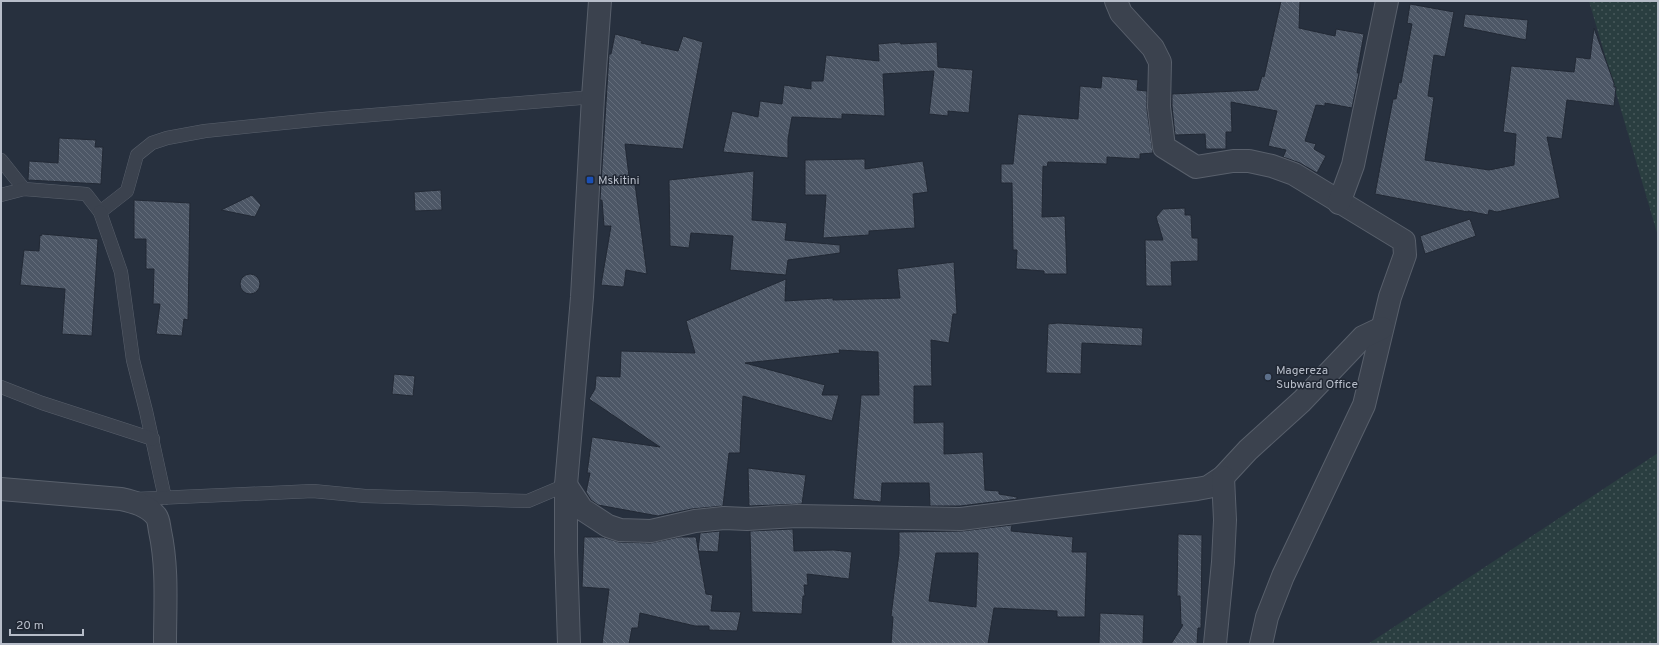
<svg xmlns="http://www.w3.org/2000/svg" width="1659" height="645" font-family="Overpass,sans-serif">
  <style>
    .grass { fill: url(#grass-dots) }
    .building { fill: url(#building-back-hatch); stroke: #222935; fill-rule: evenodd }
    .lines { fill: none; stroke-linecap: round; stroke-linejoin: round }
    .lane-casing { stroke: #59606c; stroke-width: 14 }
    .street-casing { stroke: #59606c; stroke-width: 24 }
    .lane { stroke: #3b424e; stroke-width: 13 }
    .street { stroke: #3b424e; stroke-width: 22 }
    .transit-dot { fill: #1a4fb4; stroke: #202733; stroke-width: 1.5 }
    .service-dot { fill: #5c6f8a; stroke: #202733; stroke-width: 1.5 }
    .labels { text-anchor: middle; stroke-width: 3; stroke-linejoin: round; paint-order: stroke }
    .poi-label { font-size: 12px; fill: #b7bdc9; stroke: #202733; text-anchor: start }
  </style>
  <defs>
    <pattern id="grass-dots" width="8" height="8" patternUnits="userSpaceOnUse"><rect width="8" height="8" fill="#2a3e40"/><path d="M2 2h.1M6 6h.1" fill="none" stroke="#47585a" stroke-width="1.8" stroke-linecap="round"/></pattern>
    <pattern id="building-back-hatch" width="6" height="6" patternUnits="userSpaceOnUse"><rect width="6" height="6" fill="#4d5766"/><path d="M-1 5l2 2M0 0l6 6M5-1l2 2" fill="none" stroke="#646d7b"/></pattern>
  </defs>
  <rect width="100%" height="100%" fill="#27303e"/>
  <g class="grass">
    <polygon points="1589,1 1658,1 1658,236"/>
    <polygon points="1658,453 1658,644 1368,644"/>
  </g>
  <g class="building">
    <polygon points="1281,1 1300,1 1299,28 1335,36 1336,29 1364,34 1357,73 1359,73 1352,108 1325,103 1325,106 1316,105 1305,141 1316,144 1314,149 1326,156 1317,173 1300,163 1283,157 1286,150 1268,146 1277,111 1231,102 1232,132 1226,132 1226,149 1206,149 1205,134 1175,135 1172,106 1172,94 1258,90 1262,76 1264,77"/>
    <polygon points="1410,4 1454,12 1445,57 1434,55 1428,96 1434,97 1425,160 1489,170 1514,165 1516,134 1503,132 1511,66 1574,72 1576,57 1590,59 1594,28 1614,83 1614,87 1616,87 1614,106 1567,100 1562,139 1547,137 1560,198 1497,212 1489,210 1488,215 1468,211 1468,212 1375,194 1393,99 1396,99 1399,82 1401,83 1412,24 1407,23"/>
    <polygon points="1465,14 1528,20 1526,40 1463,27"/>
    <polygon points="615,34 642,41 641,43 678,51 683,36 703,42 683,149 625,144 630,184 635,184 647,274 626,270 624,286 622,287 601,285 611,226 604,226 602,200 600,200 609,54 611,54"/>
    <polygon points="900,42 901,44 937,42 938,67 973,70 969,113 948,111 948,116 929,114 934,71 883,74 885,116 842,114 842,119 792,117 788,139 788,158 723,152 732,111 758,117 760,101 782,104 784,85 811,89 811,81 823,81 826,55 879,61 878,44"/>
    <polygon points="1102,76 1138,80 1137,90 1147,91 1147,109 1153,153 1140,154 1140,159 1107,157 1107,164 1048,162 1047,167 1043,166 1042,217 1065,216 1067,274 1044,274 1044,271 1016,269 1017,250 1013,250 1012,183 1001,183 1001,164 1013,164 1018,114 1078,119 1080,86 1101,88"/>
    <polygon points="59,138 96,140 95,147 103,147 101,184 28,180 29,161 58,163"/>
    <polygon points="865,159 865,169 923,161 928,192 913,194 915,228 869,231 869,235 823,238 826,195 805,195 805,160"/>
    <polygon points="754,171 752,220 787,223 785,240 840,245 840,253 788,260 786,275 730,270 733,236 691,233 689,248 670,246 669,180"/>
    <polygon points="441,190 442,210 415,211 414,192"/>
    <polygon points="252,195 261,205 255,217 221,210"/>
    <polygon points="134,200 190,203 188,320 184,319 182,336 156,334 160,304 153,304 154,269 146,269 146,239 134,239"/>
    <polygon points="1185,208 1185,215 1191,215 1192,238 1198,238 1198,261 1171,262 1172,286 1146,286 1145,240 1163,240 1156,217 1163,209"/>
    <polygon points="1470,219 1476,236 1425,254 1420,236"/>
    <polygon points="42,234 98,239 92,336 62,334 65,289 20,285 24,250 39,251 40,235 41,236"/>
    <polygon points="954,262 957,314 953,314 949,343 931,340 932,386 914,386 914,423 944,422 944,454 983,452 985,490 999,491 999,494 1017,497 1017,499 960,506 930,506 929,483 882,483 881,502 853,499 861,395 879,395 878,352 839,350 840,353 745,363 825,385 822,395 839,395 832,421 743,396 740,453 729,453 723,506 692,509 658,516 598,505 591,500 586,492 590,473 587,473 592,437 660,447 589,399 595,389 596,376 620,377 621,351 695,353 686,321 786,279 785,301 833,298 833,300 900,298 897,269"/>
    <circle cx="250" cy="284" r="10"/>
    <polygon points="1058,323 1143,328 1142,346 1082,343 1081,374 1046,373 1048,324"/>
    <polygon points="394,374 415,376 413,396 392,394"/>
    <polygon points="748,468 806,475 802,504 749,506"/>
    <path d="M1012,525L1011,531L1073,537L1072,552H1087L1085,617H1057V611L994,608L988,644H891L893,617L891,616L899,553V532L962,531ZM936,553H978L976,607L929,601Z"/>
    <polygon points="793,529 794,551 834,550 852,552 849,579 807,574 808,585 804,585 805,596 803,596 802,614 752,612 750,531"/>
    <polygon points="720,531 718,552 698,551 700,533"/>
    <polygon points="1178,534 1202,535 1201,628 1198,628 1197,644 1171,644 1183,625 1181,624 1180,596 1177,596"/>
    <polygon points="584,537 602,537 619,542 651,543 679,537 696,537 706,594 713,595 711,611 741,612 737,631 709,630 709,626 695,626 640,613 638,628 632,628 629,644 602,644 609,589 582,587"/>
    <polygon points="1100,613 1144,615 1143,644 1099,644"/>
  </g>
  <g class="lines">
    <defs>
      <g id="lane">
        <polyline points="1,160 24,189"/>
        <polyline points="1,195 24,189 86,194 100,212 127,191 137,155 152,143 167,138 205,131 323,119 593,97"/>
        <polyline points="100,212 121,272 133,360 146,411 165,498"/>
        <polyline points="1,387 42,403 153,439"/>
        <polyline points="135,499 313,491 365,496 528,501 566,485"/>
      </g>
      <g id="street">
        <polyline points="1116,1 1121,13 1153,48 1160,62 1159,107 1164,147 1196,167 1233,161 1249,161 1272,166 1294,174 1404,241 1405,255 1390,297 1364,405 1283,576 1267,617 1261,644"/>
        <polyline points="1339,203 1353,165 1387,1"/>
        <polyline points="566,485 582,509 608,526 620,530 651,531 695,521 724,518 747,519 797,516 961,519 1197,489 1208,487 1223,477 1248,450 1302,401 1363,337 1382,328"/>
        <path d="M1,489L121,499C134,502 147,505 156,516C159,520 159,526 160,531C168,568 165,606 165,644"/>
        <polyline points="569,644 566,552 566,485 582,297 593,97 600,1"/>
        <polyline points="1215,644 1223,562 1225,520 1223,477"/>
      </g>
    </defs>
    <use href="#lane" class="lane-casing"/>
    <use href="#street" class="street-casing"/>
    <use href="#lane" class="lane"/>
    <use href="#street" class="street"/>
  </g>
  <rect class="transit-dot" x="586" y="176" width="8" height="8" rx="2"/>
  <circle class="service-dot" cx="1268" cy="377" r="4"/>
  <g class="labels">
    <g class="poi-label">
      <text x="598" y="184">Mskitini</text>
      <text x="1276" y="374">Magereza<tspan x="1276" dy="14">Subward Office</tspan></text>
    </g>
  </g>
  <rect width="1659" height="645" fill="none" stroke="#b7bdc9" stroke-width="4"/>
  <path d="M10 629v6h73v-6" fill="none" stroke="#b7bdc9" stroke-width="2"/>
  <text x="16" y="629" font-size="12" fill="#b7bdc9" stroke="#202733" stroke-width="3" paint-order="stroke">20 m</text>
</svg>
